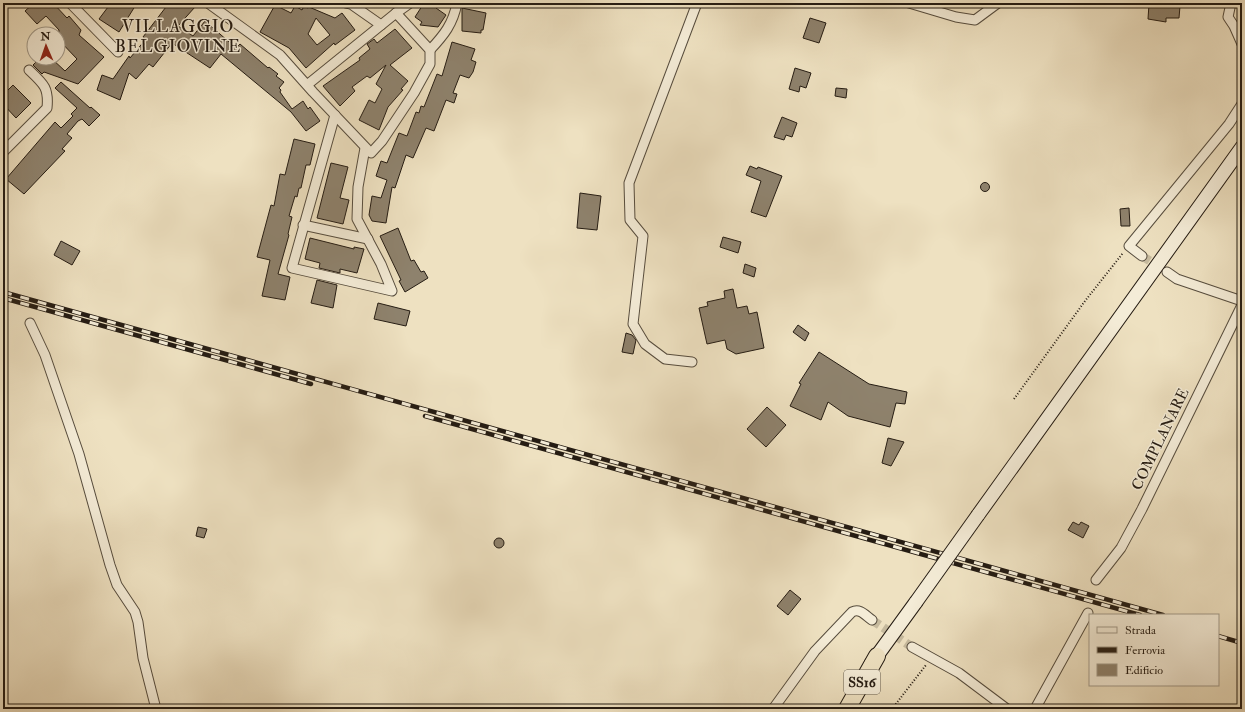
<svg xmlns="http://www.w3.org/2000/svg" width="1245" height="712" font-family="'IM FELL Double Pica',serif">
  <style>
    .building { fill: #8e826d; stroke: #251c13; fill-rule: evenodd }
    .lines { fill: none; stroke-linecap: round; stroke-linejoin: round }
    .minor-tunnel { stroke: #c6ba9e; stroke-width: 9; stroke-dasharray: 9 4.5; stroke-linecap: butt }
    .minor-casing { stroke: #574d3e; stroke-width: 11 }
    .secondary-casing { stroke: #251c13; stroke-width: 15 }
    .trunk-casing { stroke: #251c13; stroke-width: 18 }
    .path { stroke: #251c13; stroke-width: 2; stroke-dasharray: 1 2; stroke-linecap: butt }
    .minor { stroke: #f4ecd7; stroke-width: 9 }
    .secondary { stroke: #f4ecd7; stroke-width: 13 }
    .trunk { stroke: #eee1c1; stroke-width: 16 }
    .rail-casing { stroke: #251c13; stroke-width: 4.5 }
    .rail { stroke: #f4ecd7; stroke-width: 3; stroke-dasharray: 9; stroke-linecap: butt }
    .secondary-bridge-casing { stroke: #251c13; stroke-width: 15; stroke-linecap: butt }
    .secondary-bridge { stroke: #f4ecd7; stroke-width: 13 }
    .labels { text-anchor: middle; stroke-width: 3; stroke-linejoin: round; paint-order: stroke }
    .shield { fill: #f4ecd7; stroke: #635a4e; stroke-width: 1 }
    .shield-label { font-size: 14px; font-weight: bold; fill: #251c13 }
    .street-label { font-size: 15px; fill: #251c13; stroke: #f4ecd7 }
    .quarter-label { font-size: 17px; letter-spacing: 1px; fill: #251c13; stroke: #f4ecd7 }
  </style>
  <rect width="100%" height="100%" fill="#eee1c1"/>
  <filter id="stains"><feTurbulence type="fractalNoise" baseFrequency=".005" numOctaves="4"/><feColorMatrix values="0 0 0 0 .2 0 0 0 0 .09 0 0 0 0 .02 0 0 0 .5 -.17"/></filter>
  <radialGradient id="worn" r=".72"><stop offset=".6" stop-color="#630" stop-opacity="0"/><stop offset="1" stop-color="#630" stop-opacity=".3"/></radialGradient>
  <g class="building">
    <polygon points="34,3 53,3 67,18 69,16 81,30 79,35 104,57 78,84 44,72 42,74 33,65 40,58 51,58 65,71 77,59 58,39 59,30 46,16 37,24 25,11"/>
    <polygon points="111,3 137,3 119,32 99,19"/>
    <polygon points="169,3 190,3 195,7 178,26 193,36 205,21 236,48 240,44 268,68 269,67 278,74 276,76 284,82 279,88 281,90 280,92 292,109 303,101 308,109 310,107 320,121 306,131 291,112 221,54 210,68 172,43 153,67 149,64 136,79 129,73 120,100 97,90 102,75 113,79 129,56 130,58 146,39 143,37"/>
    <polygon points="424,3 439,3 436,8 446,15 438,27 420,25 422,22 415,17"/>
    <polygon points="1149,4 1180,6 1179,18 1166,18 1166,22 1148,19"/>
    <path d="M275,5L291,13L295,6L302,10L304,6L308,8L309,7L335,18L342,13L355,30L335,45L334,43L306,68L289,48L260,32ZM316,18L330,35L317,45L308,34Z"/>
    <polygon points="462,8 486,13 483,30 481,30 481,33 462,31"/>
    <polygon points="810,18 826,23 819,43 803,38"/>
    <polygon points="395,29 412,48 390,65 408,81 401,89 403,90 388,107 379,130 359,120 369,100 375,103 382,89 376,84 386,65 370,78 367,76 352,87 355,91 340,106 323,86 360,60 359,58 370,49 367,44 374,39 377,43"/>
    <polygon points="452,42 475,49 471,60 476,62 473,72 469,78 460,75 453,93 457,94 454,103 446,100 434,131 426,128 413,158 406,155 395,188 392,187 386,223 372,221 369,215 372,196 381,198 387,180 376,176 381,161 387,163 399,133 407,136 416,112 419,113 421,106 424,107 437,74 442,76"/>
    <polygon points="795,68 811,73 806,88 800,86 799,92 789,89"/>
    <polygon points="61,82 90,108 91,107 100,115 89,126 82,119 78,121 67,134 72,138 62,149 65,151 24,194 6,179 55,122 61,128 73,116 71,114 77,108 55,88"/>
    <polygon points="13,85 31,103 16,118 3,104 3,95"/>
    <polygon points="836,88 847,89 846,98 835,96"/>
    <polygon points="782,117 797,123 792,137 786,135 784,140 774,137"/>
    <polygon points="294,139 315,144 310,165 306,165 301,188 299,188 297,197 295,196 289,216 292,217 288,234 289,235 278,274 290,277 285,300 262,296 270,260 257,257 271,205 274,206 280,174 285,175"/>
    <polygon points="331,163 348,167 340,198 349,200 343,224 317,218"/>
    <polygon points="750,166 757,169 758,167 782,176 766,217 751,212 761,181 746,175"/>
    <circle cx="985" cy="187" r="4.5"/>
    <polygon points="580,193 601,196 597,230 577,228"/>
    <polygon points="1129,208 1130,226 1121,226 1120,209"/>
    <polygon points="398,228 411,261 414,260 421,272 424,271 428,278 405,292 399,281 401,280 380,236"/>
    <polygon points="723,237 741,242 738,253 720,247"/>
    <polygon points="310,238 354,249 354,247 364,249 357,273 340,269 340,273 319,268 320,263 305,259"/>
    <polygon points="61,241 80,251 72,265 54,255"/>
    <polygon points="745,264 756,268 754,277 743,273"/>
    <polygon points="317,280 337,285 333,308 311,303"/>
    <polygon points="733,289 737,308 747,306 749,314 757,312 764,348 736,354 727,349 725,340 707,344 699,308 708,306 707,302 725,298 724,291"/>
    <polygon points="378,303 410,311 406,326 374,319"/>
    <polygon points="798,325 809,333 805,341 793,332"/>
    <polygon points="626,333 632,335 636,340 633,354 622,352"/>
    <polygon points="819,352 869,384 907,392 905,404 896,403 890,427 848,416 828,402 821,420 790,406 801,384 799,383"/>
    <polygon points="767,407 786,425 766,447 747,429"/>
    <polygon points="888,438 904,442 891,466 882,463"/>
    <polygon points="1073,522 1079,525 1081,522 1089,526 1083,538 1068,530"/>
    <polygon points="198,527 207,529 204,538 196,536"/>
    <circle cx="499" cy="543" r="5"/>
    <polygon points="790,590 801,599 788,615 777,606"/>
  </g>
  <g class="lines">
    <g class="minor-tunnel">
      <polyline points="1142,256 1161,268"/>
      <polyline points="872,620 912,647"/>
    </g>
    <defs>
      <g id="minor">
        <polyline points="70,3 118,52"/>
        <polyline points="208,3 280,55 313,92 371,153 382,141 414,93 430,64 430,50 396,13 307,85"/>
        <polyline points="346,3 351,4 381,25"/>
        <polyline points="909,3 956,17 975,20 998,3"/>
        <polyline points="1231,3 1228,17 1234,26 1242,44"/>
        <polyline points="396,13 410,3"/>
        <path d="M430,50C444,35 453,24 457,3"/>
        <polyline points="335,115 292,268 392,291 381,264 357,219 358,187 365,148"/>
        <path d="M3,152L47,108C49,88 44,84 29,70"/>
        <polyline points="303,225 368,239"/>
        <polyline points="1142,256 1129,246 1229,124 1242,104"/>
        <polyline points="1167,272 1177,279 1242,301"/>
        <polyline points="30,323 45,355 79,454 110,565 117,585 135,612 138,622 143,658 156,709"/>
        <polyline points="692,362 665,359 645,344 633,324 643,236 630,220 629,183 697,3"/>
        <polyline points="1096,580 1121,548 1142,509 1242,305"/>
        <polyline points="912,647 959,673 1007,709"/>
        <path d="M773,709L815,651L852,612C860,608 865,615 872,620"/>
        <polyline points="1035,709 1088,613"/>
      </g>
      <g id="secondary">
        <polyline points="978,515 1242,147"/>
        <polyline points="871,664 916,602"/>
      </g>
      <polyline id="trunk" points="847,709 877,656"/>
    </defs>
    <use href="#minor" class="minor-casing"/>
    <use href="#secondary" class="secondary-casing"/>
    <use href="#trunk" class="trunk-casing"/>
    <g class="path">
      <polyline points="1014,399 1085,301 1123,253"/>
      <polyline points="892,709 926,665"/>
    </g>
    <use href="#minor" class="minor"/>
    <use href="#secondary" class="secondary"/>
    <use href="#trunk" class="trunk"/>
    <defs>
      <g id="rail">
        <polyline points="3,292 1163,615"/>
        <polyline points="3,298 311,384"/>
        <polyline points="425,416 1140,615"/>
        <polyline points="1218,636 1242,643"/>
      </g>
    </defs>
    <use href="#rail" class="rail-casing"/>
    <use href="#rail" class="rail"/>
    <defs>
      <polyline id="secondary-bridge" points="916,602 978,515"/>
    </defs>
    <use href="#secondary-bridge" class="secondary-bridge-casing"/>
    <use href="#secondary-bridge" class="secondary-bridge"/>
  </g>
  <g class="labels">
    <rect class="shield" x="844" y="670" width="36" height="24" rx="3"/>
    <g class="shield-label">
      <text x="862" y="687">SS16</text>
    </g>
    <g class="street-label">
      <text transform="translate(1160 439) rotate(-64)" y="5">COMPLANARE</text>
    </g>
    <g class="quarter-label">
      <text x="178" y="32">VILLAGGIO<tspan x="178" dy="20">BELGIOVINE</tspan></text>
    </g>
  </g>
  <rect width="1245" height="712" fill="none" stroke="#eee1c1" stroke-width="16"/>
  <rect x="4" y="4" width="1237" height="704" fill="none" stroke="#251c13" stroke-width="2"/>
  <rect x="8" y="8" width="1229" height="696" fill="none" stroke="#251c13"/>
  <rect x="1089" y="614" width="130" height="72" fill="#f4ecd7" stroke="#a19989"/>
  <rect x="1097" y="627" width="20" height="6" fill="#f4ecd7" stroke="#a19989"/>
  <text x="1125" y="634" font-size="12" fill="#251c13">Strada</text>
  <rect x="1097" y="647" width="20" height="6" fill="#251c13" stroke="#a19989"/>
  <text x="1125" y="654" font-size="12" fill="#251c13">Ferrovia</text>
  <rect x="1097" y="664" width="20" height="12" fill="#8e826d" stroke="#a19989"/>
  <text x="1125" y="674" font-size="12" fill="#251c13">Edificio</text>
  <g transform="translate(46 46) rotate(358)"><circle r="19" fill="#f4ecd7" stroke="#a19989"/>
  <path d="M0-3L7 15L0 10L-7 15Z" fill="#8f2418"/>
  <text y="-6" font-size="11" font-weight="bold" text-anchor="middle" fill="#251c13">N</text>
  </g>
  <rect width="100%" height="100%" filter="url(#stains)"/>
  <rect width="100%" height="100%" fill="url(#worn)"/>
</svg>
